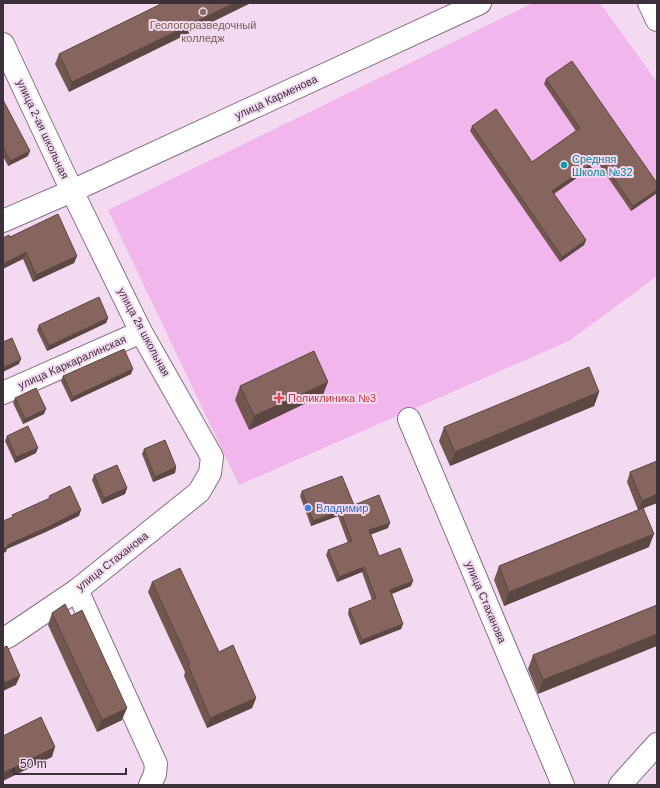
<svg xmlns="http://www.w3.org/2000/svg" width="660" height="788" font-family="Helvetica,sans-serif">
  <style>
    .green { fill: #f1b7ec }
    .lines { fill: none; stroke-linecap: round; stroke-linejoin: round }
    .minor-casing { stroke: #877085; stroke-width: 24 }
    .minor { stroke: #fff; stroke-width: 22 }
    .wall { fill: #725751 }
    .shaded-wall { fill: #5d4742 }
    .building { fill: #85655e; stroke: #5d4742 }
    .education-dot { fill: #8d6e63; stroke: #f4daf1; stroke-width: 1.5 }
    .culture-dot { fill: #0f9aa8; stroke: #f4daf1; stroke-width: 1.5 }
    .health-dot { fill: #e0444e; stroke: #f4daf1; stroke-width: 1.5 }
    .shop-dot { fill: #3f7fe0; stroke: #f4daf1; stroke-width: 1.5 }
    .labels { text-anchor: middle; stroke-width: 4; stroke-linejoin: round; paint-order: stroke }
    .education-label { font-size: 11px; fill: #785e54; stroke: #f4daf1 }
    .street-label { font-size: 11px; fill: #3d323c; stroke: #f4daf1 }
    .culture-label { font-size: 11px; fill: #0d838f; stroke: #f4daf1; text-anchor: start }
    .health-label { font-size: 11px; fill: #be3a42; stroke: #f4daf1; text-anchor: start }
    .shop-label { font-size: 11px; fill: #366cbe; stroke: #f4daf1; text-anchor: start }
  </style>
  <rect width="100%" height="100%" fill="#f4daf1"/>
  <polygon class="green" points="533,3 600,3 657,82 657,276 569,341 239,485 108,210"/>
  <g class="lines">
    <defs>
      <g id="minor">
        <polyline points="649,3 657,20"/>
        <polyline points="3,44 72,191 141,332 212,457 210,473 199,492 77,590 9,636 3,639"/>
        <polyline points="3,221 72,191 480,3"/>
        <polyline points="3,393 141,332"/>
        <polyline points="409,419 563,785"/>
        <polyline points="77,590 156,764 155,774 150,785"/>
        <polyline points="620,785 657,744"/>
      </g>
    </defs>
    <use href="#minor" class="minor-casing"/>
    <use href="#minor" class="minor"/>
  </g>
  <g class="wall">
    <polygon points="163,3 69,92 55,64 59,54"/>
    <polygon points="546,79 657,183 657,193 631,211 598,163 554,194 586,240 584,245 560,262 470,131 472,126 532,162 576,131 544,84"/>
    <polygon points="3,100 28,156 8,166 3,156"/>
    <polygon points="10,237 77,256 74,263 33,282 23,259"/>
    <polygon points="108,318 106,323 47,351 37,330 39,325"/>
    <polygon points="131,374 71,402 61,381 63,376"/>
    <polygon points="240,386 323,395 249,430 235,400"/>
    <polygon points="599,392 594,406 450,466 439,441 444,427"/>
    <polygon points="15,398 44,414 23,424 13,403"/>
    <polygon points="7,436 36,453 15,463 5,441"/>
    <polygon points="144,449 176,467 175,473 153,482 142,454"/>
    <polygon points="657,461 657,503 644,508 649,547 504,606 494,580 499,566 638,510 627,482 630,472"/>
    <polygon points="94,475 127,488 125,494 102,504 92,480"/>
    <polygon points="302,491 354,505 388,528 371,534 379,556 411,586 392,594 403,624 401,629 360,645 348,614 349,609 372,600 362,572 337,582 326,555 328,550 348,543 338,516 311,526 300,496"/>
    <polygon points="152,582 219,652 256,698 252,708 207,728 184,676 185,672 148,592"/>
    <polygon points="657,605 538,694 528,669 533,655"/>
    <polygon points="52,613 71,616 122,720 97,732 48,625"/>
  </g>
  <g class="shaded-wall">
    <polygon points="234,3 251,3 69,92 72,82"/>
    <polygon points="30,151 28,156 8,166 10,161"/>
    <polygon points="600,158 598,163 550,196 552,191"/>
    <polygon points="657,190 657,193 631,211 633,206"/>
    <polygon points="586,240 584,245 560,262 562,257"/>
    <polygon points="26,252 23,259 3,269 3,264"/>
    <polygon points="77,256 74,263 33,282 36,275"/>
    <polygon points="108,318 106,323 47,351 49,346"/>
    <polygon points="21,359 19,364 3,372 3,368"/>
    <polygon points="133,369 131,374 71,402 73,397"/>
    <polygon points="328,382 323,395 249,430 254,416"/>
    <polygon points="599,392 594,406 450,466 455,452"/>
    <polygon points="46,409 44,414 23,424 25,419"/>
    <polygon points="38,448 36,453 15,463 16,457"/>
    <polygon points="176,467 175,473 153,482 155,477"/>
    <polygon points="127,488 125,494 102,504 104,498"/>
    <polygon points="657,494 657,503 638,510 642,501"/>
    <polygon points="81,510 79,516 46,532 7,549 6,552 3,553 3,549 7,545"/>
    <polygon points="340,511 338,516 311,526 313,521"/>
    <polygon points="390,523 388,528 367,536 369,530"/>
    <polygon points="654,534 649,547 504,606 509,592"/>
    <polygon points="364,567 362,572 337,582 339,577"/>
    <polygon points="413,581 411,586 388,595 390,590"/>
    <polygon points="403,624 401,629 360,645 362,640"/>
    <polygon points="657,634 657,646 538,694 543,680"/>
    <polygon points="20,676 16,685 3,691 3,683"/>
    <polygon points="256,698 252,708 207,728 210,718"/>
    <polygon points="127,708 122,720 97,732 102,720"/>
    <polygon points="55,747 52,757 3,781 3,773"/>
  </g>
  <g class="building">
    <polygon points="163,3 234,3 72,82 59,54"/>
    <polygon points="572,61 657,183 657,190 633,206 600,158 552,191 586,240 562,257 472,126 496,109 532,162 580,128 546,79"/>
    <polygon points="3,100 30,151 10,161 3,147"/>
    <polygon points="58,214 77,256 36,275 26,252 3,264 3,238 9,235 10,237"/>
    <polygon points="99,297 108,318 49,346 39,325"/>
    <polygon points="12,338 21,359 3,368 3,342"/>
    <polygon points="124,349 133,369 73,397 63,376"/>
    <polygon points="314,351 328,382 254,416 240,386"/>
    <polygon points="589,367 599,392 455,452 444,427"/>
    <polygon points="36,388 46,409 25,419 15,398"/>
    <polygon points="28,426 38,448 16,457 7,436"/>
    <polygon points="165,440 176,467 155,477 144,449"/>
    <polygon points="657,461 657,494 642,501 630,472"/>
    <polygon points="117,465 127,488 104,498 94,475"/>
    <polygon points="342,476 354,505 379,495 390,523 369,530 379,556 400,548 413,581 390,590 403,624 362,640 349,609 376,598 364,567 339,577 328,550 352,541 340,511 313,521 302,491"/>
    <polygon points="70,486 81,510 48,527 7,545 8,547 3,549 3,521 13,517 12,515 50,498 49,496"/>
    <polygon points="643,508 654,534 509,592 499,566"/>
    <polygon points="180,568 219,652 233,645 256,698 210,718 188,665 190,664 152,582"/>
    <polygon points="65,604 71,616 82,610 127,708 102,720 52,613"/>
    <polygon points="657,605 657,634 543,680 533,655"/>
    <polygon points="7,646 20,676 3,683 3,648"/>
    <polygon points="41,717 55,747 3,773 3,736"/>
  </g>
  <circle class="education-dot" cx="203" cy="12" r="4"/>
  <circle class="culture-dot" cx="564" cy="165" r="4"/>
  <path class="health-dot" d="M277 392h4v4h4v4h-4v4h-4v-4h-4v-4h4z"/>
  <circle class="shop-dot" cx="308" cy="508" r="4"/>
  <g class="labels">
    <g class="education-label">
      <text x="203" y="29">Геологоразведочный<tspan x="203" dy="13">колледж</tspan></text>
    </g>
    <g class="street-label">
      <text transform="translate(276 97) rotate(-25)" y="4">улица Карменова</text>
      <text transform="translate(43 129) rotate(65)" y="4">улица 2-ая школьная</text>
      <text transform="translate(144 332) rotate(62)" y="4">улица 2я школьная</text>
      <text transform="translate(72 362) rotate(-24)" y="4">улица Каркаралинская</text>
      <text transform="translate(112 561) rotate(-38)" y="4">улица Стаханова</text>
      <text transform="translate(486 602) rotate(67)" y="4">улица Стаханова</text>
    </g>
    <g class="culture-label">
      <text x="572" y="163">Средняя<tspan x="572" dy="13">Школа №32</tspan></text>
    </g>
    <g class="health-label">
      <text x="288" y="402">Поликлиника №3</text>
    </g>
    <g class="shop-label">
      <text x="316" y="512">Владимир</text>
    </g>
  </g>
  <rect width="660" height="788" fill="none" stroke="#3d323c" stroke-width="8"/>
  <path d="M14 768v6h112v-6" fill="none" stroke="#3d323c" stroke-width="2"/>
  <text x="20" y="768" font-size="12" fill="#3d323c" stroke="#f4daf1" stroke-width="3" paint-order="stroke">50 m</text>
</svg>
